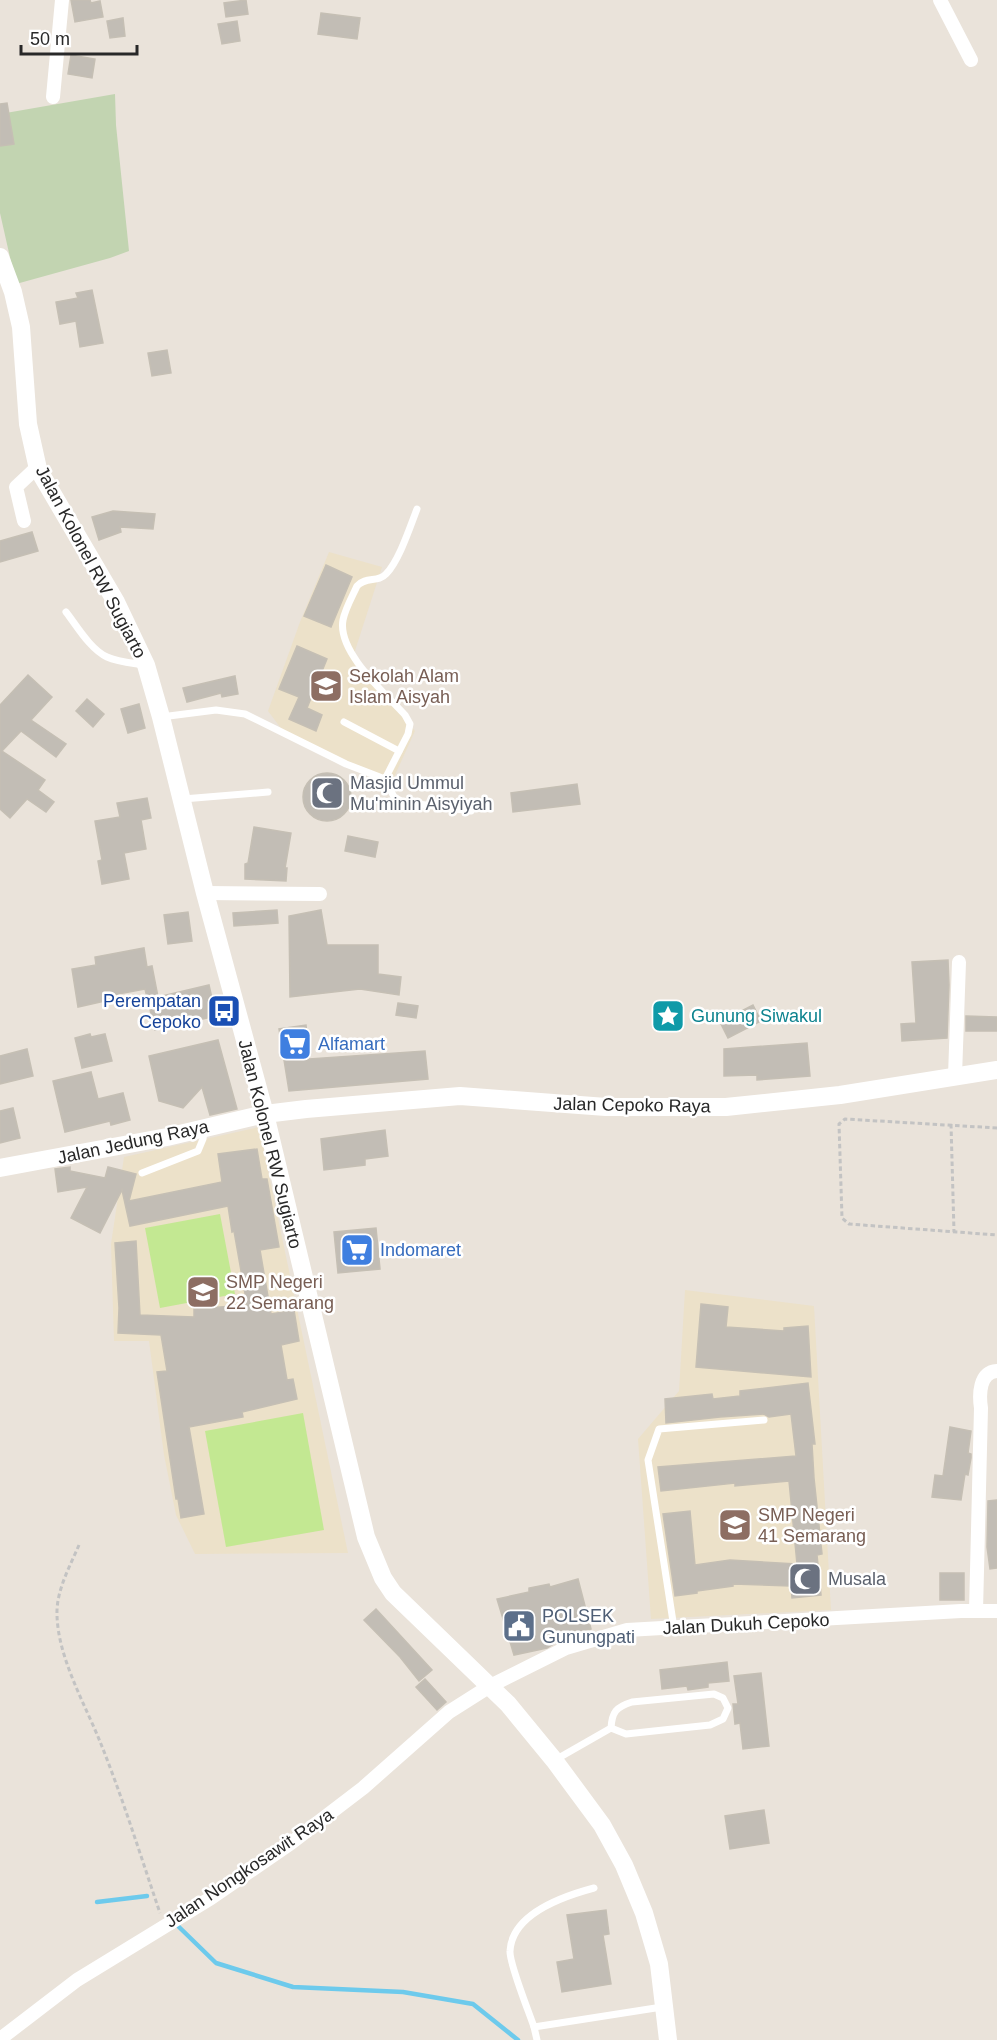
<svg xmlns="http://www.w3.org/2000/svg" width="997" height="2040" font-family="Helvetica,sans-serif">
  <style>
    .education { fill: #ece1c9 }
    .cemetery { fill: #c2d4b1 }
    .pitch { fill: #c3e892 }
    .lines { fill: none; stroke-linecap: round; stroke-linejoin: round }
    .stream { stroke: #6dcaec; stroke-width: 4.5 }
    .building { fill: #c2bdb5; stroke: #c5bfb4; stroke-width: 1.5 }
    .path { stroke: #c3c3c3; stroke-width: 3; stroke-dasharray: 4.5 3; stroke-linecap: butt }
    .lane { stroke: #fff; stroke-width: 7 }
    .street { stroke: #fff; stroke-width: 14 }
    .secondary { stroke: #fff; stroke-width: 18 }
    .labels { text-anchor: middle; stroke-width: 5; stroke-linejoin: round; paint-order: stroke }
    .street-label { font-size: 18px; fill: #282828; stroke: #fff }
    .education-label { font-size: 18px; fill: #785e54; stroke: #fff; text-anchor: start }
    .worship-label { font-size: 18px; fill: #5b616d; stroke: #fff; text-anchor: start }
    .transit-label { font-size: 18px; fill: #164399; stroke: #fff; text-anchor: end }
    .culture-label { font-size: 18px; fill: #0d838f; stroke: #fff; text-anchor: start }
    .shop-label { font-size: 18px; fill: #366cbe; stroke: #fff; text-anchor: start }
    .service-label { font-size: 18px; fill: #4e5e75; stroke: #fff; text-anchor: start }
  </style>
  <rect width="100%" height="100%" fill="#eae3da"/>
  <g class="education">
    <polygon points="329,552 382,567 352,660 415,731 390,786 283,731 268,711 300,622"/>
    <polygon points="259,1127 348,1553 195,1554 176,1515 164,1455 149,1341 114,1341 111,1244 124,1157"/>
    <polygon points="685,1290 814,1306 831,1610 651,1619 638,1439 679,1391"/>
  </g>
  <polygon class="cemetery" points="115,94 116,125 129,251 110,258 16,284 0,213 0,114"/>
  <g class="pitch">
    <polygon points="220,1214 235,1294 160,1308 145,1228"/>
    <polygon points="303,1413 324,1530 226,1547 205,1431"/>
  </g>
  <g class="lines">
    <g class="stream">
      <polyline points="97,1902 147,1896"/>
      <polyline points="179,1927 216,1963 293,1987 403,1992 473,2004 518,2040"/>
    </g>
  </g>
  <g class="building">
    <polygon points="71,0 90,0 91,3 100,1 103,17 75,22"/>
    <polygon points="246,0 248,14 226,17 224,3"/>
    <polygon points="321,13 360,18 357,39 318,34"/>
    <polygon points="123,18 125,36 110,38 107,21"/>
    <polygon points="237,21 240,41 222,44 218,24"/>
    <polygon points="71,55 95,59 92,78 68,74"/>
    <polygon points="7,103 14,144 0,146 0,104"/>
    <polygon points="92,290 103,343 80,347 76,321 60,324 56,302 78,298 76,293"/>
    <polygon points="167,350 171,373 152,376 148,353"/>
    <polygon points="113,511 155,514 153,529 120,527 121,532 99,540 92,517"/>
    <polygon points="32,532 38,551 0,562 0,541"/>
    <polygon points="326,565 352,577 331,627 304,616"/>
    <polygon points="297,646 327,659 307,708 322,715 316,731 289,719 299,697 279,689"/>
    <polygon points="28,675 52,697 31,720 66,744 56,757 21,731 2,751 45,780 38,790 54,802 46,812 27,799 10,818 0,809 0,705"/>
    <polygon points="235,676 238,694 222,697 221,693 187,702 183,688"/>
    <polygon points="87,699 104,714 93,727 76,711"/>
    <polygon points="139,704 145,728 128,733 121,709"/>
    <circle cx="327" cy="797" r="24"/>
    <polygon points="577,784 580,804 513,812 511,793"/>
    <polygon points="147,798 151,818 141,820 146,849 124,853 129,879 102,884 98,861 102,860 95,821 120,817 117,803"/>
    <polygon points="254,827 291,833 285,868 287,868 286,881 245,879 245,864 248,863"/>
    <polygon points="348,836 378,842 375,857 345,851"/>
    <polygon points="277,910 278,923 234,926 233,913"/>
    <polygon points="321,910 327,945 378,945 378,974 401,977 399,995 360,989 290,997 289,916"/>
    <polygon points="188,912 192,941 168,944 164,915"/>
    <polygon points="144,948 147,967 152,966 158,997 209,985 216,1016 155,1030 145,989 113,995 114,999 78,1007 72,969 96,965 95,957"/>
    <polygon points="948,960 949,985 947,1038 902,1041 901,1024 916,1023 912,962"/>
    <polygon points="398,1003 418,1006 416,1018 396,1015"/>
    <polygon points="753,1005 761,1021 728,1038 720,1022"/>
    <polygon points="966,1016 997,1017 997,1031 966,1031"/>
    <polygon points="306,1025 309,1059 425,1051 428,1079 289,1091 279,1029"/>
    <polygon points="90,1034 91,1037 105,1034 112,1061 82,1068 75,1038"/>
    <polygon points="218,1040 237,1109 210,1115 202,1087 183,1108 159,1101 149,1056"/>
    <polygon points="807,1043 810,1076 757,1080 757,1075 724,1076 724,1049"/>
    <polygon points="27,1049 33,1076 0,1084 0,1056"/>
    <polygon points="91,1072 98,1099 123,1093 130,1120 111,1125 110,1121 65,1132 53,1081"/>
    <polygon points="13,1108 20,1138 0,1143 0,1111"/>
    <polygon points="385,1130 388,1156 365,1159 365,1165 324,1170 321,1139"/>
    <polygon points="257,1149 262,1179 267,1179 279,1247 260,1250 271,1314 294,1310 299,1341 281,1345 287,1380 293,1379 297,1399 242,1412 243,1417 189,1427 204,1514 181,1518 178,1499 176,1499 157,1372 167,1371 161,1335 118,1333 119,1308 115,1243 136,1241 140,1315 194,1317 194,1309 247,1305 234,1231 232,1232 228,1206 130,1226 122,1190 100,1233 71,1218 87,1187 58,1192 55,1169 70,1167 70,1171 105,1178 108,1167 136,1174 129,1201 222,1182 218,1154"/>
    <polygon points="376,1228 380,1269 338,1273 334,1232"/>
    <polygon points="701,1304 728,1307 726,1327 784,1331 784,1328 808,1326 811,1377 696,1367"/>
    <polygon points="808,1383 815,1444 812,1444 814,1478 822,1554 817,1555 821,1595 792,1598 791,1586 733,1584 733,1586 697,1591 697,1593 675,1596 663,1514 690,1511 695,1565 730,1560 797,1564 789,1481 735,1486 735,1483 661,1491 658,1467 796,1456 791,1414 769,1417 764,1414 720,1417 666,1423 665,1399 712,1394 713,1399 740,1396 740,1391"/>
    <polygon points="950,1427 971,1431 968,1453 971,1454 971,1458 968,1475 965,1474 961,1500 932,1497 935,1475 943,1476"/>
    <polygon points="997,1500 997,1568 990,1569 987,1547 988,1501"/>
    <rect x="940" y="1573" width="24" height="27"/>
    <polygon points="578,1579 591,1629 554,1639 555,1643 547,1648 514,1655 497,1599 529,1592 529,1588 549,1584 550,1587"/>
    <polygon points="376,1609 432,1670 419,1681 400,1657 364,1620"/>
    <polygon points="727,1662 729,1681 708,1683 708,1687 688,1690 687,1686 662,1689 660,1670"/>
    <polygon points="761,1673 769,1746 743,1749 740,1723 735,1724 733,1704 738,1704 734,1676"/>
    <polygon points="425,1679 446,1702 437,1710 416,1687"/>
    <polygon points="764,1810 769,1843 730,1849 725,1816"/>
    <polygon points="606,1910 609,1934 603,1935 611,1984 562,1992 557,1962 574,1959 567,1915"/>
  </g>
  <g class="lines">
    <g class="path">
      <polyline points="951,1124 954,1232"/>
      <polyline points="997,1128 845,1119 839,1124 842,1218 849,1224 997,1235"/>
      <path d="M79,1545C70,1566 56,1591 57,1615C58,1658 85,1704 101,1744C123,1799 141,1857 160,1913"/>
    </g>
    <g class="lane">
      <path d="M66,612C77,626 90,649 107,657C118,662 132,663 144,665"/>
      <polyline points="161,717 216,710 245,714 346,764 385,779 394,797 403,802 471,811"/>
      <polyline points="344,722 399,751"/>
      <path d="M385,779L408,734L410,724L405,715C385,693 337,652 343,620C345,609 352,597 357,586C366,576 378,583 386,574C399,561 410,527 417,509"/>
      <polyline points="183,799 268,792"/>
      <polyline points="142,1173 198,1151 203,1139 204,1130"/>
      <polyline points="674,1628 648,1460 659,1429 764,1420"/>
      <path d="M555,1760L611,1728L626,1734L710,1725L723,1719L728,1708L723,1698L714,1694L632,1702C616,1707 612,1712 611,1728"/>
      <path d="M534,2027C529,2012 509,1963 510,1951C512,1913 564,1896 594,1888"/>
      <polyline points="537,2040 534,2027 662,2007"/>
    </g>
    <g class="street">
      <polyline points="940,0 971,60"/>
      <polyline points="53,97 62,0"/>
      <polyline points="24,521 16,487 32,472 38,469"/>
      <polyline points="205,893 320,894"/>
      <polyline points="955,1076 959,962"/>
      <path d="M976,1611L981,1408C979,1395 979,1372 997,1371"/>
      <polyline points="0,2039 77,1980 211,1898 291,1843 363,1788 449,1712 490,1686 566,1648 627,1630 961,1611 997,1611"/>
    </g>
    <g class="secondary">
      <polyline points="0,257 13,292 21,327 28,424 38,469 116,602 146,665 161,717 205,893 265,1114 366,1537 383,1578 393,1593 508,1704 554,1760 602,1825 624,1865 644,1913 659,1964 668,2040"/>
      <polyline points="0,1168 167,1137 265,1114 306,1109 460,1096 606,1107 726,1107 840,1095 997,1070"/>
    </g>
  </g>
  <defs>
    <symbol id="school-square" viewBox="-11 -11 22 22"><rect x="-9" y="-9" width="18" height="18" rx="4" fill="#8d6e63" stroke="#fff"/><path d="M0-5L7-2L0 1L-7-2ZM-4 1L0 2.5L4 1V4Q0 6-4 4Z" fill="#fff"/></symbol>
    <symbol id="mosque-square" viewBox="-11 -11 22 22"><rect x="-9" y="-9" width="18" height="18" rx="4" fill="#6b7280" stroke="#fff"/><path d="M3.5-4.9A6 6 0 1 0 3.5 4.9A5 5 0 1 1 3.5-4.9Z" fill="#fff"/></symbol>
    <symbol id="bus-square" viewBox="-11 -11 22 22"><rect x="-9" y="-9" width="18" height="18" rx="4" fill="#1a4fb4" stroke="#fff"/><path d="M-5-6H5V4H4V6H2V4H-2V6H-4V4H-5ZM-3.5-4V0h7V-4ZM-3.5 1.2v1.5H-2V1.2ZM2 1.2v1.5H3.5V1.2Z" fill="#fff"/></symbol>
    <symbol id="sight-square" viewBox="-11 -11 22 22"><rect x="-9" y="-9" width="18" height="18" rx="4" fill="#0f9aa8" stroke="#fff"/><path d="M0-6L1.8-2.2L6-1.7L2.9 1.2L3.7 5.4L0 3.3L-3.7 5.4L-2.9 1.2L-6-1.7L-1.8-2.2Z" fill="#fff"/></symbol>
    <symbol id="supermarket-square" viewBox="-11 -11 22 22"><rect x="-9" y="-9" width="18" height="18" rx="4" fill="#3f7fe0" stroke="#fff"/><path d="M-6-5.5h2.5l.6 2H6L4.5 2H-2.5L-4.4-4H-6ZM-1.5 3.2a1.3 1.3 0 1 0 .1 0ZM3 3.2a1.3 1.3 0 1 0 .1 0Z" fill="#fff"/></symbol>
    <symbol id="civic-square" viewBox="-11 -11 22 22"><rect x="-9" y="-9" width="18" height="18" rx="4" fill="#5c6f8a" stroke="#fff"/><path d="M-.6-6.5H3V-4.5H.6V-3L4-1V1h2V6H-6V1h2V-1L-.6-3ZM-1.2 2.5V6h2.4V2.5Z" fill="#fff"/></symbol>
  </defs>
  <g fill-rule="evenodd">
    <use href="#school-square" x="307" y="667" width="38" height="38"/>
    <use href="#mosque-square" x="308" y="774" width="38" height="38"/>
    <use href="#bus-square" x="205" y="992" width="38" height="38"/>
    <use href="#sight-square" x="649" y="997" width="38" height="38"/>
    <use href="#supermarket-square" x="276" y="1025" width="38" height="38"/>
    <use href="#supermarket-square" x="338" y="1231" width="38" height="38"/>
    <use href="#school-square" x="184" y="1273" width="38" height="38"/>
    <use href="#school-square" x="716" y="1506" width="38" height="38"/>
    <use href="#mosque-square" x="786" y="1560" width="38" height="38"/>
    <use href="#civic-square" x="500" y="1607" width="38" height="38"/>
  </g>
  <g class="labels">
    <g class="street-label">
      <text transform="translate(91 562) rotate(62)" y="6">Jalan Kolonel RW Sugiarto</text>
      <text transform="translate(632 1105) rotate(1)" y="6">Jalan Cepoko Raya</text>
      <text transform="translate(133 1142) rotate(-12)" y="6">Jalan Jedung Raya</text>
      <text transform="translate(270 1144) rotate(76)" y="6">Jalan Kolonel RW Sugiarto</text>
      <text transform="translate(746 1624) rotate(-3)" y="6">Jalan Dukuh Cepoko</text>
      <text transform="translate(249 1868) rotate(-34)" y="6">Jalan Nongkosawit Raya</text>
    </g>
    <g class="education-label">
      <text x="349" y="682">Sekolah Alam<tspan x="349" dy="21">Islam Aisyah</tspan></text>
      <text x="226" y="1288">SMP Negeri<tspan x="226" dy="21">22 Semarang</tspan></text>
      <text x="758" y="1521">SMP Negeri<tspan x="758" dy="21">41 Semarang</tspan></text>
    </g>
    <g class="worship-label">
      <text x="350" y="789">Masjid Ummul<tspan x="350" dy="21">Mu'minin Aisyiyah</tspan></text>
      <text x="828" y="1585">Musala</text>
    </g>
    <g class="transit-label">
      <text x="201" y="1007">Perempatan<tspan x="201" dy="21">Cepoko</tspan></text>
    </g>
    <g class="culture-label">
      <text x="691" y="1022">Gunung Siwakul</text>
    </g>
    <g class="shop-label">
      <text x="318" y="1050">Alfamart</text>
      <text x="380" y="1256">Indomaret</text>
    </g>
    <g class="service-label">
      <text x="542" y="1622">POLSEK<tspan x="542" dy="21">Gunungpati</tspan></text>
    </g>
  </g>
  <path d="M21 45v9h116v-9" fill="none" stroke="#282828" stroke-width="3"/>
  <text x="30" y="45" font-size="18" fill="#282828" stroke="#ffffff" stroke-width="4.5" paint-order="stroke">50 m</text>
</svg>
